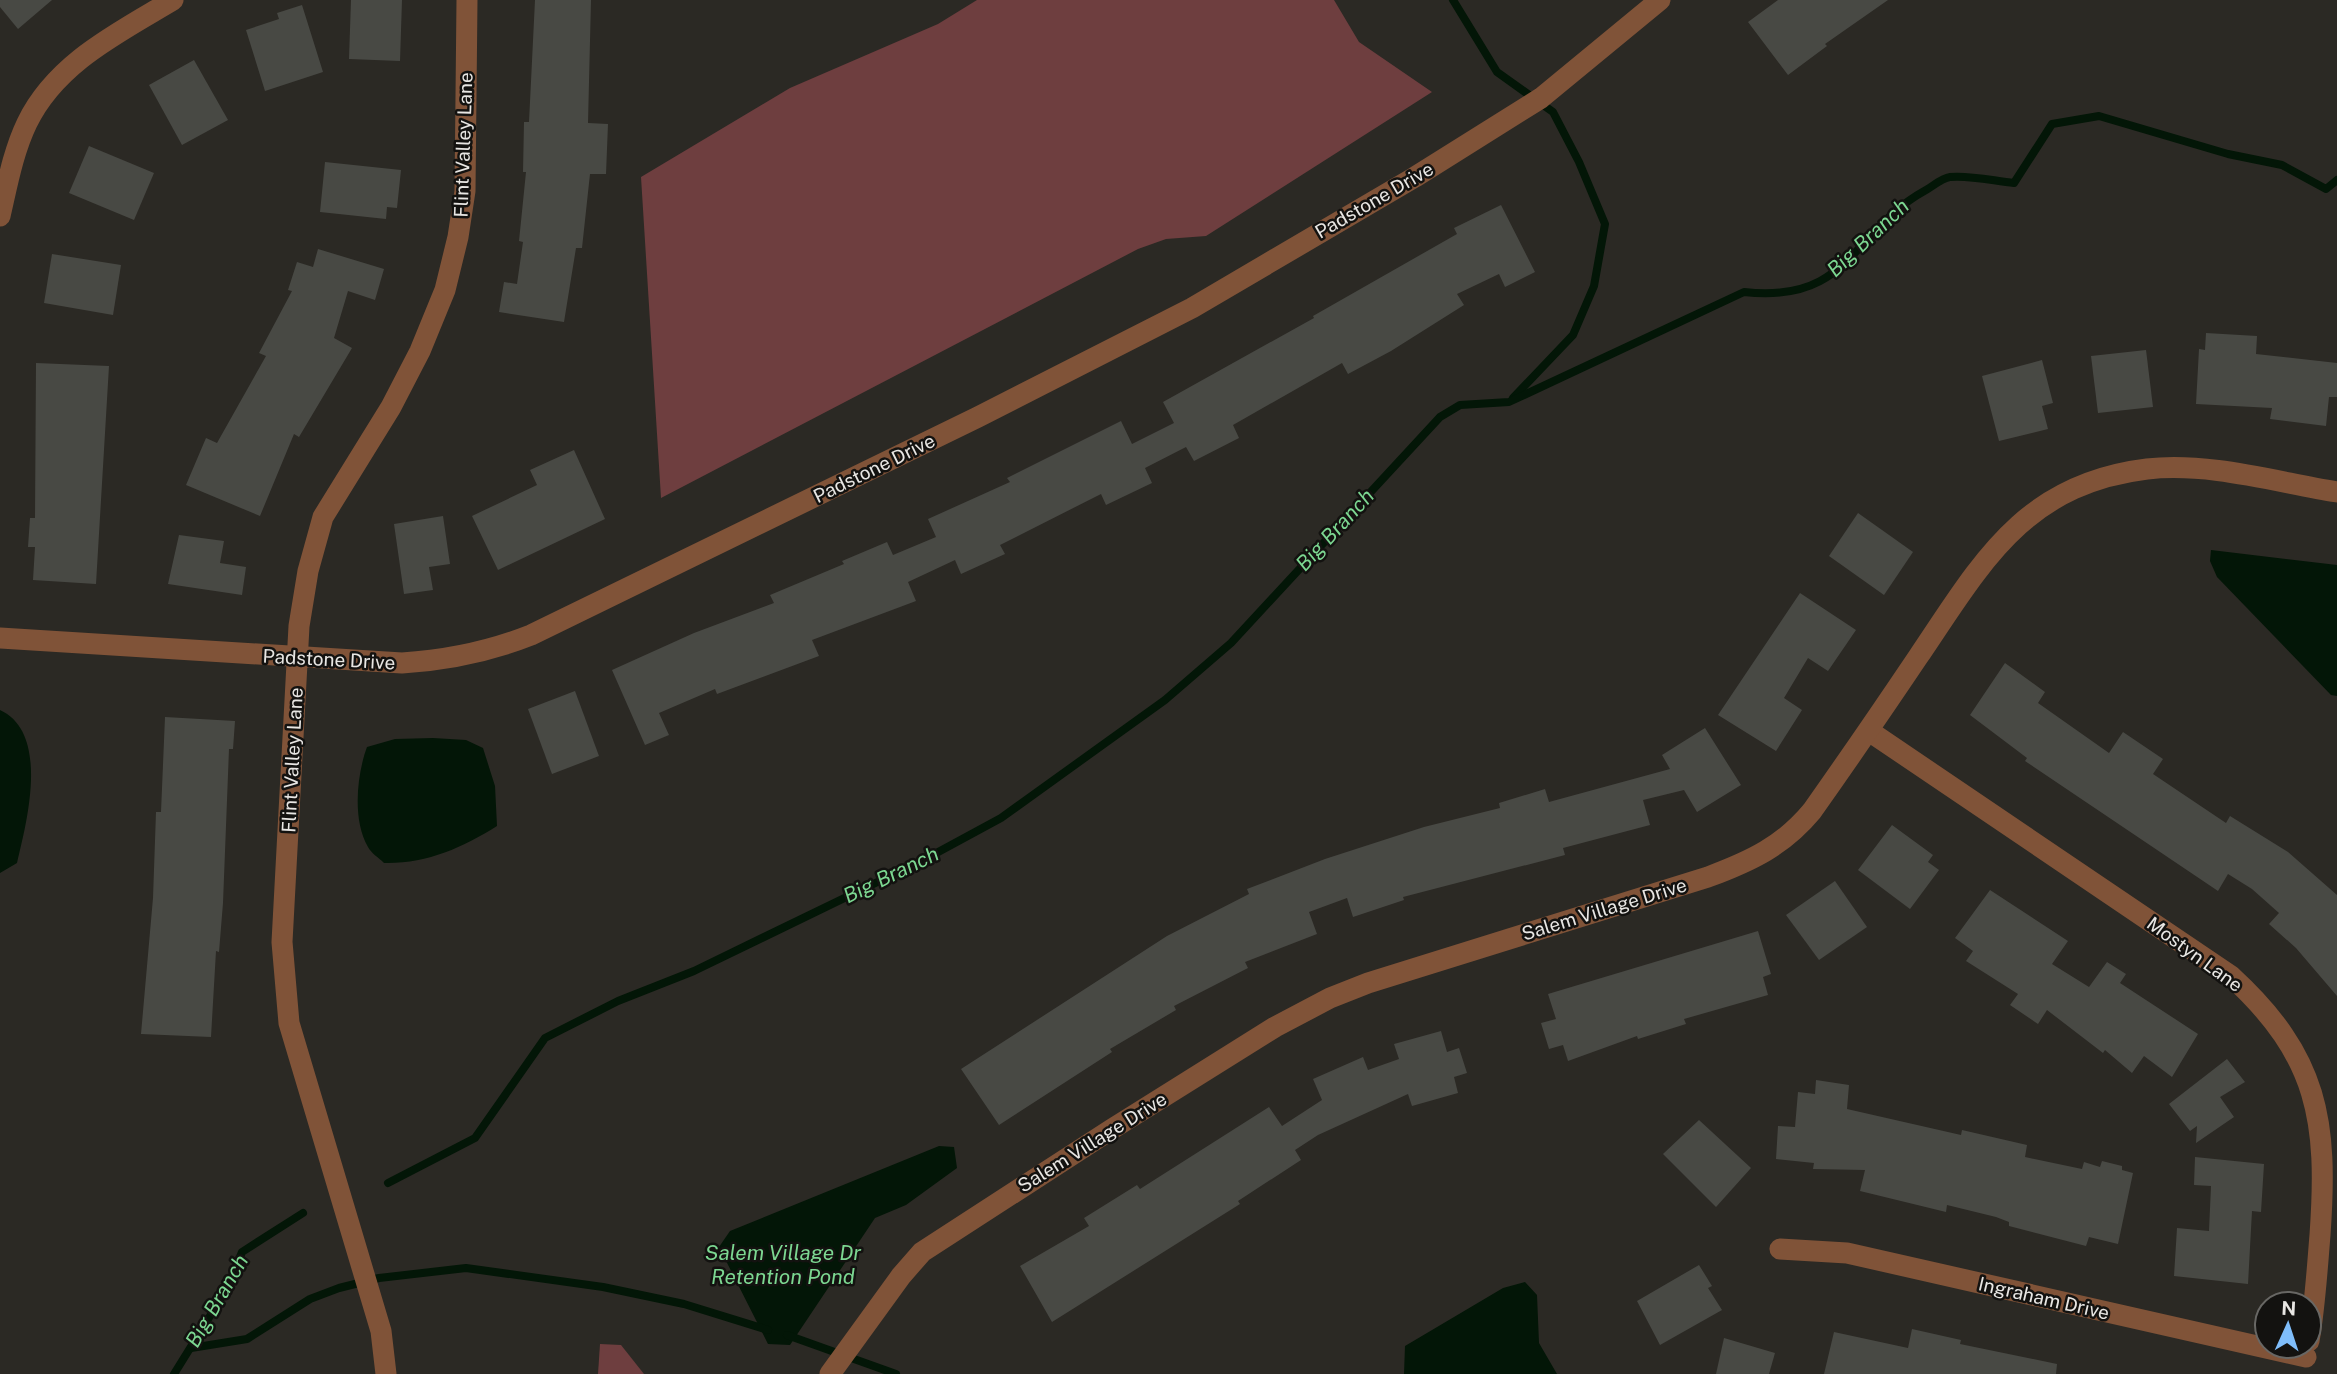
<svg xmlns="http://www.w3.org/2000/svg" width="2337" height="1374" font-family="'Public Sans',sans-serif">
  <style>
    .green { fill: #6e3e3f }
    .water { fill: #031607 }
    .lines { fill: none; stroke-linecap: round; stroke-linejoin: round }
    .stream { stroke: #031607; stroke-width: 8 }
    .building { fill: #484944 }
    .minor { stroke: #805338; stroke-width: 21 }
    .labels { text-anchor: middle; stroke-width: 5; stroke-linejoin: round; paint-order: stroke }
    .street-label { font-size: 19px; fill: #e8e6e3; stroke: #131210 }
    .water-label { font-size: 21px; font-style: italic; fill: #7cd791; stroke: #131210 }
  </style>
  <rect width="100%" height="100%" fill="#2b2924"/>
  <g class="green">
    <polygon points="977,0 1334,0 1359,42 1432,92 1206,236 1166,239 1138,249 661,498 641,177 790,88 938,24"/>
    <polygon points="600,1344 621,1345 644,1374 598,1374"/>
  </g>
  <g class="water">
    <polygon points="2211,550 2337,565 2337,696 2331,695 2217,577 2210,561"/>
    <path d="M0,710C50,733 27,821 17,863L0,873Z"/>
    <path d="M433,738L466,740L483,748L495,786L497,826C462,848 426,864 384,863C379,858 371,853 368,847C352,820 357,774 367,747L395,739Z"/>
    <polygon points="939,1146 954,1147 957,1168 906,1205 875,1218 790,1345 768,1344 719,1247 730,1231"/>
    <polygon points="1525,1282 1537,1295 1539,1343 1557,1374 1404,1374 1405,1346 1503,1288"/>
  </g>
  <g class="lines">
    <g class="stream">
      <polyline points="1453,0 1497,72 1553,112 1579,162 1605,224 1594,286 1573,335 1513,398"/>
      <path d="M388,1183L475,1138L545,1038L618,1001L694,971L929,857L1001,818L1165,700L1231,643L1440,417L1460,405L1509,402L1744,292C1851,304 1851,231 1926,190C1933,186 1942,178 1950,177C1970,175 1994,181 2014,183L2052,124L2099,116L2228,154L2282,165L2326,189L2337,180"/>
      <polyline points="787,1335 896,1374"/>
      <polyline points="191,1348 247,1339 310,1299 339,1288 379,1278 466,1268 603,1287 684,1304 768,1330"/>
      <polyline points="174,1374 228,1287 242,1252 303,1213"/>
    </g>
  </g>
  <g class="building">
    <polygon points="0,0 52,0 18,29 0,7"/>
    <polygon points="351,0 402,0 400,61 349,59"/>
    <polygon points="535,0 591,0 588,123 608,124 606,174 590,174 582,248 576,248 564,322 499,312 504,282 517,284 523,242 519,241 526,172 523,172 524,122 529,122"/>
    <polygon points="1778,0 1888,0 1825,44 1827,46 1788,75 1748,22"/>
    <polygon points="302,5 323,72 265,91 246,30 279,19 277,13"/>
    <polygon points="194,60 228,120 182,145 149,85"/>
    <polygon points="89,146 154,173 134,220 69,193"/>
    <polygon points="325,162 401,170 397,208 387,207 386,219 320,212"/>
    <polygon points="1501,205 1535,272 1505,287 1499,274 1457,294 1464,305 1391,351 1348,374 1342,363 1233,425 1239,438 1194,461 1186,447 1145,468 1152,483 1106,505 1101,494 1000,545 1005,554 961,574 955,560 908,582 916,601 812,640 819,656 717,694 715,689 659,713 669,735 645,745 612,670 694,633 774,603 770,595 844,564 842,561 887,542 893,555 936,537 928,519 1010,482 1007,478 1121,421 1132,444 1174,423 1163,402 1314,318 1313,316 1457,234 1454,228"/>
    <polygon points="318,249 384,269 375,300 348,291 334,338 352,348 299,437 294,434 260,516 186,485 206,438 217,443 266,356 259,353 292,291 288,290 297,262 313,267"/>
    <polygon points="52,254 121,265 113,315 44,303"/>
    <polygon points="2206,333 2257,336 2256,354 2337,363 2337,397 2329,397 2326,426 2270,419 2272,408 2196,404 2199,349 2205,350"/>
    <polygon points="2146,350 2153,407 2098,413 2091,356"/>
    <polygon points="2042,360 2053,403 2042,406 2048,429 1999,441 1982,376"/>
    <polygon points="36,363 109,366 96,584 33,580 35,547 28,547 30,518 35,518"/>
    <polygon points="574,450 605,519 498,570 472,516 537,485 530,470"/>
    <polygon points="1858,513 1913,552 1884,595 1829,556"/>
    <polygon points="443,516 450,564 429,567 433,590 404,594 394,524"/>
    <polygon points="179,535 224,541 220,563 246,567 242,595 168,584"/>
    <polygon points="1800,593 1856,630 1828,671 1808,658 1784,698 1802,710 1776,751 1718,715"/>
    <polygon points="2005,663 2045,692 2038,703 2109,753 2123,732 2163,759 2153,774 2226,823 2230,816 2288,852 2337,895 2337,996 2296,948 2269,924 2279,913 2252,889 2228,874 2218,891 2025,761 2027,758 1970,715"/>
    <polygon points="575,691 599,756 552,774 528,709"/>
    <polygon points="165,717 235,721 233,749 229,749 223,903 219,952 216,951 211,1037 141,1034 153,898 156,812 161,812"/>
    <polygon points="1705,728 1741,785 1697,812 1684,790 1643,800 1650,825 1563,848 1565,855 1403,897 1404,900 1353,917 1347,898 1309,912 1317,934 1245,962 1248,968 1174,1006 1176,1010 1110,1049 1112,1052 999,1125 961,1069 1167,936 1249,894 1247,889 1325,859 1424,827 1500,808 1499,803 1545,789 1549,802 1670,769 1662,755"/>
    <polygon points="1892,825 1933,855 1928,862 1939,870 1910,909 1858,870"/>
    <polygon points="1835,881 1867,927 1819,960 1786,915"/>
    <polygon points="1990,890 2068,941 2052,964 2089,987 2107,962 2126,974 2120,983 2198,1034 2172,1077 2144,1056 2132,1073 2105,1050 2103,1053 2047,1010 2038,1024 2010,1005 2018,994 1966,961 1973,951 1955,938"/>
    <polygon points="1758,931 1771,974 1763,977 1768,995 1684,1019 1686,1024 1638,1039 1637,1036 1568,1061 1563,1045 1549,1049 1541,1023 1556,1019 1548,994"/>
    <polygon points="1441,1031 1447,1052 1459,1048 1467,1073 1454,1077 1458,1093 1412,1106 1408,1094 1318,1135 1295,1150 1301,1160 1238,1201 1240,1204 1052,1322 1020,1266 1089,1226 1084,1218 1137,1185 1140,1189 1269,1107 1282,1126 1322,1100 1313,1079 1363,1057 1368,1070 1399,1059 1394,1044"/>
    <polygon points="2227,1059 2245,1082 2220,1097 2234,1117 2196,1143 2197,1126 2190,1131 2169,1104"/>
    <polygon points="1816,1080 1849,1085 1847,1109 1961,1135 1962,1130 2027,1145 2025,1157 2082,1169 2084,1162 2100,1167 2102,1161 2122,1166 2122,1170 2133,1173 2118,1244 2089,1237 2086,1246 2009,1226 2009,1222 1996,1217 1947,1205 1946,1212 1860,1191 1865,1170 1813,1169 1814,1163 1776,1159 1778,1126 1795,1127 1798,1092 1815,1094"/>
    <polygon points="1699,1120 1751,1168 1716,1207 1663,1154"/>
    <polygon points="2195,1157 2264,1164 2261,1212 2252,1211 2248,1284 2174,1276 2177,1228 2209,1231 2211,1186 2194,1185"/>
    <polygon points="1699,1265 1712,1286 1708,1288 1722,1310 1660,1345 1637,1301"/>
    <polygon points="1912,1329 1961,1340 1960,1344 2057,1364 2056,1374 1824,1374 1834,1332 1908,1348"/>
    <polygon points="1724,1338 1775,1353 1769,1374 1716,1374"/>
  </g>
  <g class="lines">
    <g class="minor">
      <path d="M0,216C7,186 13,152 27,123C56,63 118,33 173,0"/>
      <path d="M0,638L402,663C448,660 488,652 531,635L978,417L1192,308L1415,177L1541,98L1660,0"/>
      <path d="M1869,731L2231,976C2319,1057 2328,1121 2320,1235C2317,1271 2315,1306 2309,1341"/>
      <polyline points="1780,1249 1847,1253 2306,1357"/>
      <polyline points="386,1374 381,1331 289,1023 282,942 299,626 308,571 323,517 391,407 420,351 445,290 458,237 465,191 467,0"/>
      <path d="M830,1374L901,1276L922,1252L1112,1129L1275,1027L1330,998L1368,983L1708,877C1751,861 1783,846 1812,811C1848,760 1883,709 1918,657C1981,564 2023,484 2147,469C2209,462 2276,482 2337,492"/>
    </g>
  </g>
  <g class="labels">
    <g class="street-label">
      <text transform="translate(463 145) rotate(-88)" y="7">Flint Valley Lane</text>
      <text transform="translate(1374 200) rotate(-30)" y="7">Padstone Drive</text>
      <text transform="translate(874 468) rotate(-26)" y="7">Padstone Drive</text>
      <text transform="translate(329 659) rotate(3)" y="7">Padstone Drive</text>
      <text transform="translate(292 760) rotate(-87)" y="7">Flint Valley Lane</text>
      <text transform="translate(1604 909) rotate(-17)" y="7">Salem Village Drive</text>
      <text transform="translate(2195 954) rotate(36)" y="7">Mostyn Lane</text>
      <text transform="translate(1092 1142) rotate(-32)" y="7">Salem Village Drive</text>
      <text transform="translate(2044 1298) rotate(13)" y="7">Ingraham Drive</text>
    </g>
    <g class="water-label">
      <text transform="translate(1868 238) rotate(-43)" y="7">Big Branch</text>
      <text transform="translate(1335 530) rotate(-47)" y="7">Big Branch</text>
      <text transform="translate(891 875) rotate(-26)" y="7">Big Branch</text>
      <text x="783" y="1260">Salem Village Dr<tspan x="783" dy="24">Retention Pond</tspan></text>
      <text transform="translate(217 1301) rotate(-60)" y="7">Big Branch</text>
    </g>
  </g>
  <g transform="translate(2288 1325) rotate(3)"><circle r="33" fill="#131210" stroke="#686764" stroke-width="2"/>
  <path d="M0-5L12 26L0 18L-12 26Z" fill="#7fbdfa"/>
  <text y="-10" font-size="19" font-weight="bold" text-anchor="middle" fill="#e8e6e3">N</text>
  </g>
</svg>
